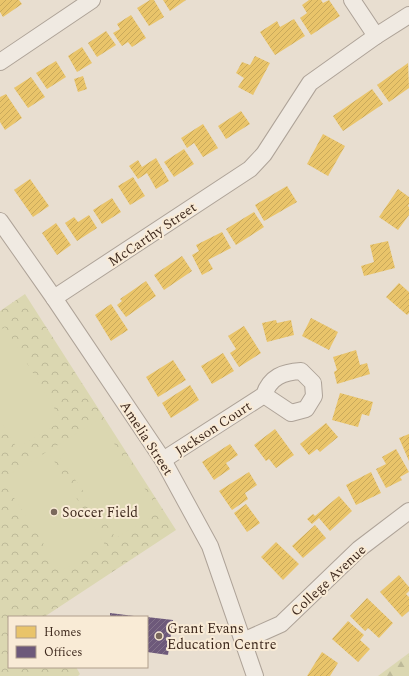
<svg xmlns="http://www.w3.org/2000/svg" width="409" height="676" font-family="Spectral,serif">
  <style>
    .forest { fill: url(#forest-firs) }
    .park { fill: url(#park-crowns) }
    .pitch { fill: #dbd7b1 }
    .homes { fill: url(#homes-hatch) }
    .offices { fill: url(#offices-hatch) }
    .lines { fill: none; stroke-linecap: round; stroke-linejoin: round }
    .minor-casing { stroke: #aea398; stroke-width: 18 }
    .minor { stroke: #f0eae2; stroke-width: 16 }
    .poi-dot { fill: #7a695c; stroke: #f9ebd6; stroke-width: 1.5 }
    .labels { text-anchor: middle; stroke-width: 4; stroke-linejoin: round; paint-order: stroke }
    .street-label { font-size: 14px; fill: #3f2a1e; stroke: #f9ebd6 }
    .poi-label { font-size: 14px; fill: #3f2a1e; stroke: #f9ebd6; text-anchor: start }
  </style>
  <defs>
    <pattern id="forest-firs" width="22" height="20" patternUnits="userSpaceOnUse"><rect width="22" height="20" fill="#dbd7b1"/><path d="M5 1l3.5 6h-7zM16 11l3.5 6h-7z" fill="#bdb998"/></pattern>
    <pattern id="park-crowns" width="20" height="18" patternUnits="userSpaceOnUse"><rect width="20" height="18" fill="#dbd7b1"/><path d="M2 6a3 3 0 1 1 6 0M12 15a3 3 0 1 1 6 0" fill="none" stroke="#bdb998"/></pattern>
    <pattern id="homes-hatch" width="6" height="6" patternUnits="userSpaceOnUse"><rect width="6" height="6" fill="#e9c46a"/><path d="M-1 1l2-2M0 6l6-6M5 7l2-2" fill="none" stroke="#c9a95b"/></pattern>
    <pattern id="offices-hatch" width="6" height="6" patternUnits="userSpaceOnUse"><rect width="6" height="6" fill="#6d597a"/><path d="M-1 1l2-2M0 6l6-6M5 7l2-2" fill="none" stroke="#83728a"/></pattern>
  </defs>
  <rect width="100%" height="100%" fill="#e8ded0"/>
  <polygon class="forest" points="409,653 409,676 378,676"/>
  <polygon class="park" points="25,294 176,530 44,617 9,617 9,667 76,667 80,674 78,676 0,676 0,311"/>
  <g class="pitch">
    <polygon points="5,327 62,421 17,448 0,420 0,330"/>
    <polygon points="98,420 160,511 116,538 53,448"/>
    <polygon points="48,451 105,545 61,571 2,479"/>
  </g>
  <g class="homes">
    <polygon points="0,0 19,0 22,4 3,17 0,12"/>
    <polygon points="150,0 154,0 164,17 149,26 137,8"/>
    <polygon points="163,0 186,0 170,11"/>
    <polygon points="309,0 321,0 323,3 329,0 340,16 311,35 300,18 307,13 302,5"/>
    <polygon points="131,15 146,38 132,47 128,42 122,46 113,33 120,29 117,24"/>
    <polygon points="294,19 305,36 275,55 260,32 277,21 280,27"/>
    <polygon points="106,31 116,45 97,57 88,43"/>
    <polygon points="82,47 92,63 77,72 68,56"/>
    <polygon points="255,56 270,63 253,95 238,87 244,78 236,73 242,62 250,65"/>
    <polygon points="56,61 66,77 47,89 36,73"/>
    <polygon points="408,63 409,88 389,102 377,85"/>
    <polygon points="83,76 87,89 78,92 74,79"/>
    <polygon points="31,77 45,97 28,108 14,88"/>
    <polygon points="372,89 383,104 343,131 333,116"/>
    <polygon points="6,94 22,118 5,130 0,122 0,97"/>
    <polygon points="241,111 250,124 226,139 218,126"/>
    <polygon points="203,124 218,148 203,157 194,143 187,148 181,138"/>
    <polygon points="323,134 345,146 328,176 307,164"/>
    <polygon points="184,149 194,164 174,177 164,162"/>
    <polygon points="156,158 169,181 156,189 147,173 138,179 129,166 138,160 142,167"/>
    <polygon points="133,177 145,196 130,205 118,186"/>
    <polygon points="30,179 49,206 33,217 14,190"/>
    <polygon points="287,186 297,202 264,221 255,205"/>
    <polygon points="398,189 409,197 409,204 408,206 409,207 409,215 398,230 379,217"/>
    <polygon points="112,198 121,212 102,224 93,210"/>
    <polygon points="254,212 264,227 236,245 226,229"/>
    <polygon points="89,215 97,228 77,241 65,223 74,217 78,222"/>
    <polygon points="56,223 71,245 57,255 42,233"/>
    <polygon points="222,232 231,248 208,260 213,269 202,275 192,255 199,251 196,245"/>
    <polygon points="388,241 395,268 364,276 361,266 374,262 370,245"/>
    <polygon points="182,256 192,271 164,290 154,275"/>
    <polygon points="146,281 156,296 126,317 117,305 122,301 120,299"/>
    <polygon points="399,283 409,292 409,313 407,315 386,297"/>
    <polygon points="111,304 128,330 111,341 95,315"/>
    <polygon points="311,318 338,332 329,350 302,336"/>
    <polygon points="276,320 277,323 291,320 294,335 267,342 262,323"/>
    <polygon points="244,326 261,353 239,367 230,353 236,349 228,336"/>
    <polygon points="356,350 360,365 367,363 370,374 337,384 334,372 337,370 333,357"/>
    <polygon points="223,353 234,371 212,384 201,366"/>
    <polygon points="173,360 186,380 158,397 146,377"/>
    <polygon points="190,385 199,400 171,418 162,403"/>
    <polygon points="340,393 373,402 369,416 362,414 358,427 332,420"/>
    <polygon points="326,423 338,437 320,452 317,449 309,455 300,444"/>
    <polygon points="275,429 294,455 276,468 269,459 266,461 254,445"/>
    <polygon points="409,434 409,461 399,438"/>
    <polygon points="230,444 238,455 226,463 230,469 214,480 202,462"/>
    <polygon points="396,449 409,472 400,477 402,480 386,488 376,469 386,464 382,457"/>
    <polygon points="249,472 257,485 245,493 248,499 232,510 219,491"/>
    <polygon points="371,472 381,493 356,505 346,485"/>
    <polygon points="339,496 352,511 330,531 319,518 312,524 307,519 313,514 315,516"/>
    <polygon points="246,504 260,523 247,532 234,513"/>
    <polygon points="315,525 326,538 303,558 292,546"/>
    <polygon points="276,542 299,564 283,580 261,557"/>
    <polygon points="399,575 409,587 409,591 406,594 409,597 409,611 402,617 380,592"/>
    <polygon points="367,598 393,623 379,638 368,628 365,631 350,616"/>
    <polygon points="348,621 364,635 360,640 370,649 358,662 332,639"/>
    <polygon points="322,652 338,663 330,676 307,676"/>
  </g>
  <g class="offices">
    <polygon points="110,613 134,616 134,617 110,617"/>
    <polygon points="147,617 173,620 168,655 147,652"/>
  </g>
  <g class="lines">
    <defs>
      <g id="minor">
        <polyline points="352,0 376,36"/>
        <polyline points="0,62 92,0"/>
        <polyline points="0,221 54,298 163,460 210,546 255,676"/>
        <polyline points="54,298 250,169 264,154 310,83 376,36 409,15"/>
        <path d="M163,460L264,395C270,377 283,372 301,371L313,383L314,396L306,409L291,413L264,395"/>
        <polyline points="243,641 281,624 359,549 409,511"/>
      </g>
    </defs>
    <use href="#minor" class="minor-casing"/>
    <use href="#minor" class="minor"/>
  </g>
  <g class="poi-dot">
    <circle cx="54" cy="512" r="4"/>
    <circle cx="159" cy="636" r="4"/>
  </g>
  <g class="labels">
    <g class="street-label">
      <text transform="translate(152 234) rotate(-34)" y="5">McCarthy Street</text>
      <text transform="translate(213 428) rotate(-33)" y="5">Jackson Court</text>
      <text transform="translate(147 438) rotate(57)" y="5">Amelia Street</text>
      <text transform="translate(328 580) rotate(-43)" y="5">College Avenue</text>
    </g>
    <g class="poi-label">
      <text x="62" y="517">Soccer Field</text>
      <text x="167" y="633">Grant Evans<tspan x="167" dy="16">Education Centre</tspan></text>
    </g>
  </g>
  <rect x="8" y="616" width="140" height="52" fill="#f9ebd6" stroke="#af9e8c"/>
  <rect x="16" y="626" width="20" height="12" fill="#e9c46a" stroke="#af9e8c"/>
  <text x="44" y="636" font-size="12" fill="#3f2a1e">Homes</text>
  <rect x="16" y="646" width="20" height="12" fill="#6d597a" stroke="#af9e8c"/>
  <text x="44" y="656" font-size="12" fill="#3f2a1e">Offices</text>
</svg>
